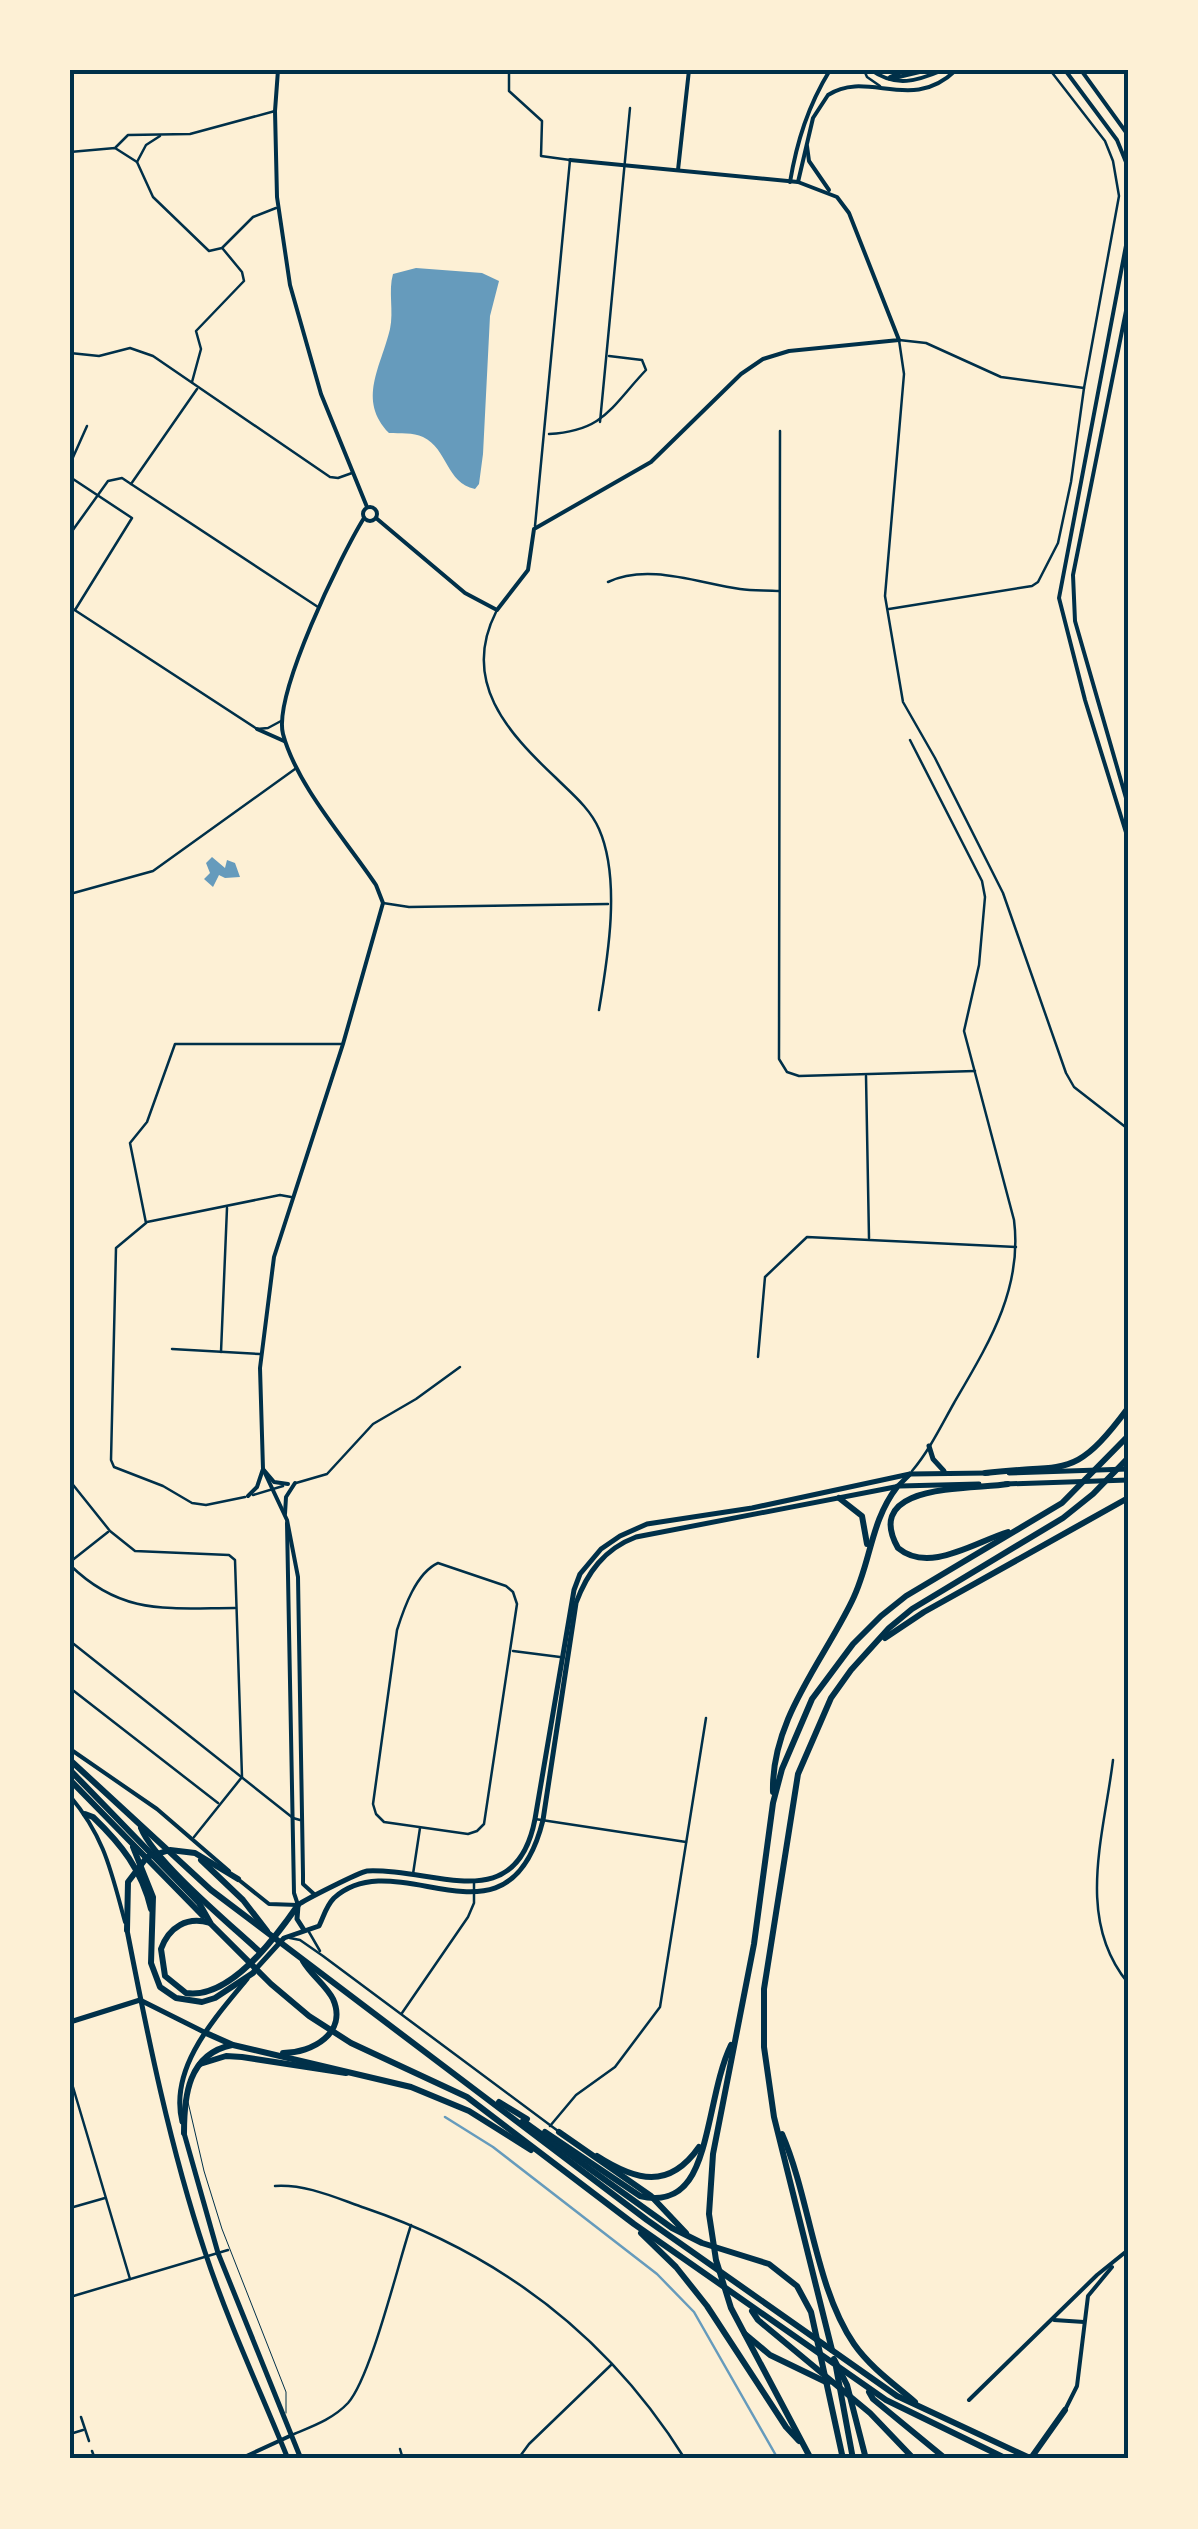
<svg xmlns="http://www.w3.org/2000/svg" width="1198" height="2529" font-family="Signika,sans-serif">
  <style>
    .water { fill: #669bbc }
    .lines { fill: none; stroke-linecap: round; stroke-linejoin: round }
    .stream { stroke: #669bbc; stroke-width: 2.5 }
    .service { stroke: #003049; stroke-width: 1 }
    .minor { stroke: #003049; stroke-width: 2.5 }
    .tertiary { stroke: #003049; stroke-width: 4 }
    .primary { stroke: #003049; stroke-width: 5 }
    .trunk { stroke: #003049; stroke-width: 5 }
    .motorway { stroke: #003049; stroke-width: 6 }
    .neatline { fill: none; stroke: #003049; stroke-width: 4 }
  </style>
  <rect width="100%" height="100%" fill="#fdf0d5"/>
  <g class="water">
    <path d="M416,268L482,273L499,281L490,316L483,454L479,484L475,489C446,483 448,449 423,437C413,432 400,434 389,433C357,400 381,367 390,329C394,311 388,291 393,274Z"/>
    <polygon points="212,857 225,868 227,860 235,863 240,877 225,878 219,875 213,887 204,879 210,873 206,863"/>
  </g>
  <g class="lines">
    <polyline class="stream" points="445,2117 493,2147 657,2274 694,2312 778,2459"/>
    <polyline class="service" points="188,2102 204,2171 222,2229 286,2392 286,2413"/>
    <g class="minor">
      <polyline points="509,70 509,91 542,121 541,156 570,160 535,526"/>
      <polyline points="864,70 867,77 880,86"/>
      <polyline points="116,147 128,135 190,134 275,111"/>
      <polyline points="70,152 115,148 137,162 153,197 209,251 222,248 253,217 276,208"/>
      <polyline points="137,162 146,145 160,136"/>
      <polyline points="70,353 99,356 130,348 153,356 330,477 338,478 352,473"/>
      <polyline points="192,382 201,349 196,331 244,281 242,272 223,249"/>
      <polyline points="1084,388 1001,377 926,343 899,340 904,374 885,596 903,702 935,758 1003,893 1066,1073 1074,1087 1128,1129"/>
      <polyline points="600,422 630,108"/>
      <polyline points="780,431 779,1059 787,1072 799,1076 975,1071"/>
      <path d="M549,434C604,431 611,407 646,370L642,360L609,356"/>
      <polyline points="70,464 87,426"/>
      <polyline points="70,477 132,518 75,610"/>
      <polyline points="131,484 318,607"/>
      <polyline points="70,534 108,481 122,478 131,484 197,389"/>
      <path d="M608,582C648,563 698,583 740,589C753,591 766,590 779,591"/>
      <polyline points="70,607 257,729 268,728 281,721"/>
      <polyline points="889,609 1032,586 1038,582 1058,543 1071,482 1084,388 1119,196 1113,161 1105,141 1050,70"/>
      <path d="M496,612C461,681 507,732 555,777C571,793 590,808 599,829C621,879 608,957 599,1010"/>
      <path d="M910,740L982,881L985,897L979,965L964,1031L1014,1220C1023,1290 987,1346 954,1403C941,1426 929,1451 912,1471"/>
      <polyline points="70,894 153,871 295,769"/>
      <polyline points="383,903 409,907 608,904"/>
      <polyline points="866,1076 869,1238"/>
      <polyline points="147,1222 280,1195 291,1197"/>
      <polyline points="172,1349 260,1354"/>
      <polyline points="221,1352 227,1208"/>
      <polyline points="758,1357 765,1277 807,1237 1016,1247"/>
      <polyline points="70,1481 110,1531 135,1551 229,1555 235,1560 242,1777 194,1837"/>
      <polyline points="296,1483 327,1474 373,1424 416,1399 460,1367"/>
      <polyline points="253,1495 283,1486"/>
      <polyline points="245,1497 206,1505 192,1503 163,1486 114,1467 111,1460 116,1248 146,1223 130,1143 147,1122 175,1044 342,1044"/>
      <polyline points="70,1562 108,1532"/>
      <path d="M438,1563L506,1586L513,1592L517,1604L484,1824L477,1831L468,1834L384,1822L376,1814L373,1804L397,1630C404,1608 416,1573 438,1563Z"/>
      <path d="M70,1565C122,1616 168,1608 235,1608"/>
      <polyline points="70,1641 293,1818 300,1820"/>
      <polyline points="513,1651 560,1657"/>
      <polyline points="70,1688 218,1803"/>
      <path d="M1113,1760C1104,1835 1075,1919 1128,1983"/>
      <polyline points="535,1819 686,1842"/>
      <polyline points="413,1874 420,1828"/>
      <polyline points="309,1932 320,1951"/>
      <polyline points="290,1938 300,1940 323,1956 558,2131"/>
      <polyline points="402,2013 468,1917 474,1903 474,1883"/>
      <polyline points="70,2077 130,2279"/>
      <polyline points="550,2126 576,2095 615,2067 660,2007 706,1718"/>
      <path d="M275,2186C307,2184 336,2198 365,2208C500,2254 609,2337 685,2459"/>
      <polyline points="70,2208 105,2198"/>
      <polyline points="70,2297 228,2250"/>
      <polyline points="81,2417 89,2441"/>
      <polyline points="70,2434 83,2430"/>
      <path d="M294,2434C313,2426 333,2419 348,2403C371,2377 398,2264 411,2225"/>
      <polyline points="400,2449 403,2459"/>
      <polyline points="92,2451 95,2459"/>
      <polyline points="518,2459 529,2444 611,2365"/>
    </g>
    <g class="tertiary">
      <polyline points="278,70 275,111 277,197 290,285 321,394 367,507"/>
      <path d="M871,70C896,88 917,81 943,70"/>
      <polyline points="1065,70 1117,140 1128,167"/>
      <polyline points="1081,70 1128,135"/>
      <polyline points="890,77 907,70"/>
      <polyline points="890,79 928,70"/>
      <polyline points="807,146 809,161 829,190"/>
      <polyline points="678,170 689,70"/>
      <path d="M790,182C797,141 808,106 830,70"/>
      <path d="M798,182L813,118L828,95C868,69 911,114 956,70"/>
      <polyline points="1128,235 1059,598 1085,700 1128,839"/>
      <polyline points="1128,301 1073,575 1075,621 1128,805"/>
      <circle cx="370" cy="514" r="7"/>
      <polyline points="376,518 465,593 497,610 528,570 534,529 651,462 741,374 763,359 789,351 899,340 849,213 837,197 798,182 570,160"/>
      <polyline points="257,729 284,741"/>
      <polyline points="248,1496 257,1487 263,1469 274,1482 288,1484"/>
      <polyline points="285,1514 286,1497 295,1483"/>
      <polyline points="70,1749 157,1809 229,1871"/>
      <path d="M70,1796C105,1838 111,1871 125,1922"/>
      <polyline points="239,1880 269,1904 298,1905 294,1893 287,1523"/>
      <path d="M314,1894L303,1884V1874L298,1577L287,1520L263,1469L260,1368L274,1257L343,1044L383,903L376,885C346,840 297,786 283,734C273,695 341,555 364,518"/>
      <polyline points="1054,2320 1084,2322"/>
      <polyline points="969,2400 1097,2275 1128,2250"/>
      <polyline points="1065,2410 1077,2386 1088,2296 1112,2267"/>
      <polyline points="240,2459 292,2435"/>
    </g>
    <g class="primary">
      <path d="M127,1930C148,2038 170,2147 205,2252C228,2322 260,2390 288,2459"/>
      <path d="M304,1930L297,1919L298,1905C304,1900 360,1872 367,1871C433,1867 516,1919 535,1819L574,1590L580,1574L601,1549L620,1536L647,1524L752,1508L910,1474"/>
      <path d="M254,1971L284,1938L319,1926C324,1916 326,1906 334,1898C399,1840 508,1961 543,1820L576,1603C587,1573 604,1549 636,1537L895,1487"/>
      <polyline points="70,2022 140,2000 206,2033"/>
      <path d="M182,2122C169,2068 214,2019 247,1979"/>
      <polyline points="184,2133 218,2253 301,2459"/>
    </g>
    <g class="trunk">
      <polyline points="929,1446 933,1459 944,1471"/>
      <polyline points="1009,1473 1128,1469"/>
      <polyline points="1005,1484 1128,1480"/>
      <polyline points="900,1486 979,1484"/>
      <polyline points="897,1487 910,1474 988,1473"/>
    </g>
    <g class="motorway">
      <path d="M985,1473C1067,1463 1073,1482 1128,1408"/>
      <path d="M1008,1484C972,1490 861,1482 898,1548C929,1574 975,1542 1008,1532"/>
      <polyline points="839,1498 862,1516 867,1544"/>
      <polyline points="885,1638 924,1612 1128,1498"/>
      <polyline points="70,1760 211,1890 647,2220 897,2396 1032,2459"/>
      <polyline points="70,1770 199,1903 211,1924 271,1984 309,2016 351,2043 467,2097 634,2224 886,2400 1007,2459"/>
      <polyline points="70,1780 203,1916"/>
      <path d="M773,1792C771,1720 822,1663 852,1601C871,1563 870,1522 897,1487"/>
      <path d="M85,1814L93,1817C121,1844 142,1870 151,1909"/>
      <path d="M141,1828C154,1861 231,1925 260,1952"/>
      <polyline points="133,1847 153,1897 151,1963 160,1987 176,1998 202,2002 215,1998 253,1973"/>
      <polyline points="201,1860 243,1900 267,1931"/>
      <path d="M210,1923C187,1916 169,1927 161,1949L165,1976L186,1993C230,2000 276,1937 298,1905"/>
      <polyline points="127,1930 128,1882 147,1857 170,1850 195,1853 238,1879"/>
      <polyline points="206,2033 233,2045 411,2087 469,2111 531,2150"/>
      <path d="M283,2053C312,2053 348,2033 333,1999C326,1985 311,1975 303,1961"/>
      <polyline points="200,2064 226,2056 242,2057 346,2073"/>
      <polyline points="499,2102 527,2119"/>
      <polyline points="523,2121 672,2228 702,2243 769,2264 797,2286 811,2312 843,2459"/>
      <path d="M545,2132L640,2196C659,2201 677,2197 689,2180C710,2150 712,2084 731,2045"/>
      <polyline points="559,2132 651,2196 686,2233"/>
      <path d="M184,2133C184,2096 188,2054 232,2045"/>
      <path d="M782,2134C810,2198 815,2287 854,2344C870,2367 894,2384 915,2402"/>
      <path d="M597,2156C636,2181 669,2190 699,2147"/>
      <polyline points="641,2233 676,2267 707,2306 786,2427 799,2441"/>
      <polyline points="752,2311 758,2320 870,2413 914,2459"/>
      <polyline points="745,2334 770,2355 828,2383"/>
      <polyline points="832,2350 774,2117 764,2047 764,1989 798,1774 831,1698 851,1670 889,1628 912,1609 1063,1518 1093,1494 1128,1458"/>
      <polyline points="834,2359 847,2385 866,2459"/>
      <polyline points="836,2367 853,2459"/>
      <polyline points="869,2392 873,2399 946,2459"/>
      <polyline points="1031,2458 1065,2410"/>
      <polyline points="811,2459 731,2308 716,2260 709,2214 713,2154 754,1944 773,1803 782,1769 812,1699 853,1644 881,1616 906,1596 1062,1503 1128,1436"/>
    </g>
  </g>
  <rect width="1198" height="2529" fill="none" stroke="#fdf0d5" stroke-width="145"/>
  <rect x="72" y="72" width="1054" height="2384" class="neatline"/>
</svg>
